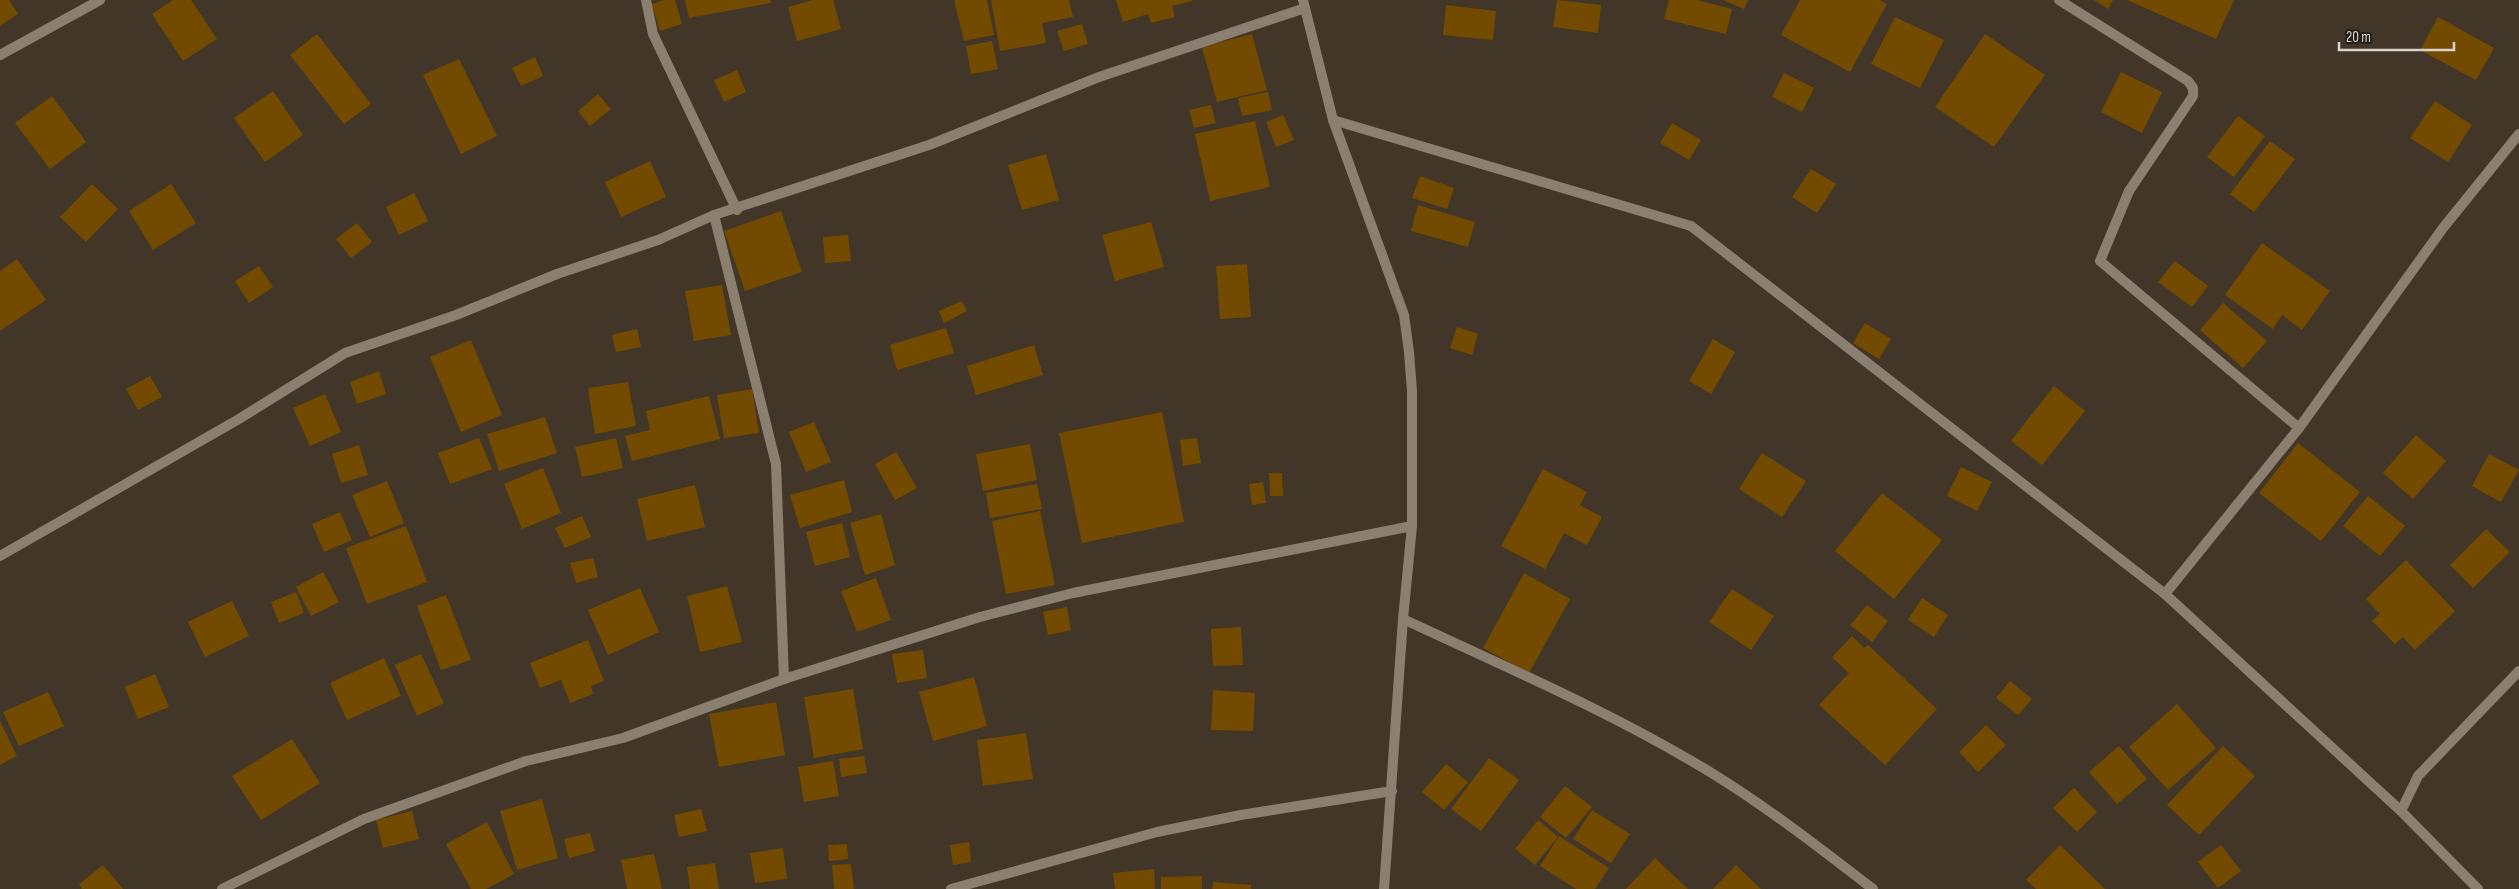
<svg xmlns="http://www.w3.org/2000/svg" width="2519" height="889" font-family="'Sofia Sans Condensed',sans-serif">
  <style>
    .building { fill: #724b01 }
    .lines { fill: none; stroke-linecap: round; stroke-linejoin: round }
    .street { stroke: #8b7f6f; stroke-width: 10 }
  </style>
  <rect width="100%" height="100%" fill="#413628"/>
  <g class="building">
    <polygon points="0,0 9,0 18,14 0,26"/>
    <polygon points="173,0 191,0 217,39 183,61 152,14"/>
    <polygon points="664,0 675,0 682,24 660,31 652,4"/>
    <polygon points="685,0 770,0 771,3 689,18"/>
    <polygon points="813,0 833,0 841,29 797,41 788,7"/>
    <polygon points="954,0 987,0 994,35 964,41"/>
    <polygon points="991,0 1069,0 1073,17 1042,23 1046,43 1000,51"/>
    <polygon points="1116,0 1192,0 1192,1 1172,6 1175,17 1151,23 1148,14 1123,22"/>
    <polygon points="1557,0 1601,5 1598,33 1553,27"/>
    <polygon points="1669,0 1697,0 1732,9 1726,34 1664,19"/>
    <polygon points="1723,0 1748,0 1744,9"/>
    <polygon points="1800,0 1879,0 1887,4 1850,72 1781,35"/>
    <polygon points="2094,0 2113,0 2108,9"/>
    <polygon points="2127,0 2234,0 2216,39"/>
    <polygon points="1446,5 1496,11 1493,40 1443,35"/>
    <polygon points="1895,17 1944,40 1920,88 1871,64"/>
    <polygon points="2438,17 2494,48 2476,80 2420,50"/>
    <polygon points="1082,24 1088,44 1064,51 1057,31"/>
    <polygon points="317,34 371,104 344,124 290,55"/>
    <polygon points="1252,34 1267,90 1217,102 1202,47"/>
    <polygon points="1985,34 2045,75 1994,147 1935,107"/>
    <polygon points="992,41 998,69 971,74 966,46"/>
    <polygon points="535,57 543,76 521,86 512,68"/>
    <polygon points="459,59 497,136 461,154 423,75"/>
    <polygon points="737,70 746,92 724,102 714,80"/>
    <polygon points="2121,72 2162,92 2142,133 2101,112"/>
    <polygon points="1784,73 1814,88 1802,112 1772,97"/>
    <polygon points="273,91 303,135 265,162 234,118"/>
    <polygon points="1268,92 1272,110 1242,116 1238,98"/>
    <polygon points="598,94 611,109 590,126 578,111"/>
    <polygon points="52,96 86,142 50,169 15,123"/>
    <polygon points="2435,101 2472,125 2448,162 2410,138"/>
    <polygon points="1211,105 1216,123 1194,128 1189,110"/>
    <polygon points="1283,115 1294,140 1276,147 1266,122"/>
    <polygon points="2238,116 2265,136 2234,177 2207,157"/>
    <polygon points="1255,121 1270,187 1210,201 1195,134"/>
    <polygon points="1672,123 1701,140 1689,160 1660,143"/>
    <polygon points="2270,141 2295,159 2254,212 2230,194"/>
    <polygon points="1046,154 1059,200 1022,210 1008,165"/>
    <polygon points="650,161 666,197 621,217 605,182"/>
    <polygon points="1811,169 1836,184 1817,213 1792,197"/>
    <polygon points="1420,176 1454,188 1447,209 1412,198"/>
    <polygon points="92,184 118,209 86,242 60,217"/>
    <polygon points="171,184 196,223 153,250 129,211"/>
    <polygon points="414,193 428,221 399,235 386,207"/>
    <polygon points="1418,205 1475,222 1468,247 1411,231"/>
    <polygon points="781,211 802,272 745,291 724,231"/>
    <polygon points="1151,222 1164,267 1115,281 1102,235"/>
    <polygon points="357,223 372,242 351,258 336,239"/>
    <polygon points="848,235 851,261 825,263 823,237"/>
    <polygon points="2262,243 2330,291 2302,330 2282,315 2273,329 2225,295"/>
    <polygon points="17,259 46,300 0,331 0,271"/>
    <polygon points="2175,261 2208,286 2192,307 2158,282"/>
    <polygon points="1247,264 1251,317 1220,319 1216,266"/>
    <polygon points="259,266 273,287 249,303 235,281"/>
    <polygon points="722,285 731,335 694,341 685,291"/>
    <polygon points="962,301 967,311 944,323 939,311"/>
    <polygon points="2223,303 2267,341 2243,368 2200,330"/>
    <polygon points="1865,323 1891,339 1879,359 1853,343"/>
    <polygon points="1457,327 1478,334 1472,355 1450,348"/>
    <polygon points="946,328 954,353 897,370 890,345"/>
    <polygon points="637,329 641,347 616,352 612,335"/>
    <polygon points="1713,339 1735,352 1711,394 1689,381"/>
    <polygon points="471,340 502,415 461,432 430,357"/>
    <polygon points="1034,345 1043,375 976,395 967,366"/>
    <polygon points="379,371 386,394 357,404 350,382"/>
    <polygon points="150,376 162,397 138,410 126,389"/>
    <polygon points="628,382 636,426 595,434 588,388"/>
    <polygon points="2054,386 2085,411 2042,465 2011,441"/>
    <polygon points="752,389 759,433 724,438 717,395"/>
    <polygon points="325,394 341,432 310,446 293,408"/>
    <polygon points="709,396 720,439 632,461 625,436 650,430 646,411"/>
    <polygon points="1162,412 1184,522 1082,543 1059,433"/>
    <polygon points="545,417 557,453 499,471 487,434"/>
    <polygon points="814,422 831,462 806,472 789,432"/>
    <polygon points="2416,435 2446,461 2413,499 2383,473"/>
    <polygon points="479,438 492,469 450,484 438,453"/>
    <polygon points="616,438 623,468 582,477 575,447"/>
    <polygon points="1197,438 1201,463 1183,466 1180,440"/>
    <polygon points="2298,443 2360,492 2321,541 2259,493"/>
    <polygon points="1030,444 1037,480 983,491 976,454"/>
    <polygon points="359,445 368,475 341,483 332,454"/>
    <polygon points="896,452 917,488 895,500 875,464"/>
    <polygon points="1762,453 1806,481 1782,517 1739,489"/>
    <polygon points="2489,454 2519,470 2501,502 2472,486"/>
    <polygon points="1961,467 1992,482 1977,511 1947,496"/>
    <polygon points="543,468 561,513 522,529 504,484"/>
    <polygon points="1543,469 1587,492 1580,505 1602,517 1587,545 1564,533 1545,569 1501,546"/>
    <polygon points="1269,473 1282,473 1283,496 1270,496"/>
    <polygon points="844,480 852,512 800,528 790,495"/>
    <polygon points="387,481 404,523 370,537 352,495"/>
    <polygon points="1263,482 1266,503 1252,505 1249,484"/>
    <polygon points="1037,484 1042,509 990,518 986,493"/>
    <polygon points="695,485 705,527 647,541 637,499"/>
    <polygon points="1882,493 1942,540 1894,599 1835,551"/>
    <polygon points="2368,496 2405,526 2380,556 2343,526"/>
    <polygon points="1040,511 1055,585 1006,594 992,521"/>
    <polygon points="340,512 352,540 324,552 312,524"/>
    <polygon points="881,514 895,565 865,575 850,523"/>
    <polygon points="582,516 591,537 565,548 555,528"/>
    <polygon points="842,523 850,557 815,566 806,532"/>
    <polygon points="406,526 427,582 367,604 346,548"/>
    <polygon points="2486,529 2510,552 2473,588 2450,565"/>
    <polygon points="593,558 598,577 576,583 570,563"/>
    <polygon points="2406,560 2455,611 2415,650 2403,637 2395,644 2372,621 2380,614 2366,599"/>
    <polygon points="323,572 339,602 311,616 296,587"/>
    <polygon points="1524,573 1570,599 1529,673 1483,648"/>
    <polygon points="876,578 891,620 857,632 841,591"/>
    <polygon points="727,586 742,642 700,652 687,596"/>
    <polygon points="640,588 659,632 608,655 588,610"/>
    <polygon points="1732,589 1774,616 1751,650 1709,622"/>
    <polygon points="296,592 304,613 279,623 271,602"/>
    <polygon points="446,595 471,660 441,670 417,606"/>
    <polygon points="1922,598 1948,615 1934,637 1908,620"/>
    <polygon points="232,601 249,636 205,657 188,622"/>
    <polygon points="1867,605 1888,621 1872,642 1850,625"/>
    <polygon points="1067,607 1071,630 1048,635 1043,612"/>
    <polygon points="1241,627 1243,665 1213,666 1211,629"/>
    <polygon points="1852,636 1864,648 1868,645 1937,709 1885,765 1819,705 1849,673 1832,657"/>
    <polygon points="588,640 604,681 591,686 593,694 570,703 561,680 540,688 530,663"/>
    <polygon points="923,650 927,678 897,683 892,654"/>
    <polygon points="421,654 444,703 417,716 395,665"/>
    <polygon points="384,658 401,696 347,720 330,683"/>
    <polygon points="155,674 169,707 138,719 125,687"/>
    <polygon points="974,677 987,726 933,741 919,692"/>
    <polygon points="2010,681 2032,699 2018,715 1996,698"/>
    <polygon points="853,689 863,749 814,758 804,697"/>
    <polygon points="1213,690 1255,693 1253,731 1211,730"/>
    <polygon points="48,692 64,726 19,746 3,712"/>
    <polygon points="776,702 785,755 719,767 709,714"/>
    <polygon points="2177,704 2216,748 2168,790 2129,747"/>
    <polygon points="0,721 17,756 0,765"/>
    <polygon points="1986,725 2006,745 1978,772 1959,752"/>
    <polygon points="1026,733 1033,779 983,786 977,740"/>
    <polygon points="292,739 320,783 261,820 232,776"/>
    <polygon points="2119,746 2147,779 2117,804 2089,772"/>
    <polygon points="2223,746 2255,776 2199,835 2167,805"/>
    <polygon points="864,756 867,773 841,777 839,759"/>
    <polygon points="1489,758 1519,780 1481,831 1451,809"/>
    <polygon points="833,761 839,796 804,802 798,767"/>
    <polygon points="1446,764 1468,782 1444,810 1422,792"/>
    <polygon points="1565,786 1592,807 1566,838 1540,817"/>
    <polygon points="2074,788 2097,812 2077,832 2053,808"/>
    <polygon points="542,799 558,858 517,870 500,811"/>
    <polygon points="701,809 707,831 679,837 674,815"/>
    <polygon points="1592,810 1630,834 1611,863 1573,839"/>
    <polygon points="412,811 419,839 383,848 376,820"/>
    <polygon points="1538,820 1558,837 1535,865 1515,849"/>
    <polygon points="487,822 514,874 486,889 471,889 446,844"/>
    <polygon points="590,833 595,851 569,858 564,839"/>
    <polygon points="1559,836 1609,868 1595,889 1576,889 1540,866"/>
    <polygon points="969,842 971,862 953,865 950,845"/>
    <polygon points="847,844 848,859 829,861 828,845"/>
    <polygon points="2060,845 2105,889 2036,889 2026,880"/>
    <polygon points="2221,845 2241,871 2218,888 2198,862"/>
    <polygon points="783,848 787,879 755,883 750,853"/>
    <polygon points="654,854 662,889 627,889 621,860"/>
    <polygon points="1655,858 1688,889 1626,889"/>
    <polygon points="715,863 719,889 690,889 687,867"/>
    <polygon points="851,864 854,889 834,889 832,865"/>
    <polygon points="103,865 123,889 82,889 79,884"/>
    <polygon points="1736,865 1761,889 1713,889"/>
    <polygon points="1154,869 1155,889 1115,889 1113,873"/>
    <polygon points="1202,876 1202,889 1161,889 1161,877"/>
    <polygon points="1213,882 1251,885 1251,889 1212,889"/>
  </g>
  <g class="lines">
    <g class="street">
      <polyline points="646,0 653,34 737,210"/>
      <polyline points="1303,0 1333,120 1404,315 1409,352 1412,391 1412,526 1403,619 1384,889"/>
      <polyline points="2059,0 2188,81 2193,88 2193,96 2129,191 2100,261 2299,428"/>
      <polyline points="0,55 100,0"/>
      <polyline points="1333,120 1691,226 2165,594 2401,811 2478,889"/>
      <polyline points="714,215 776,464 784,679"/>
      <polyline points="0,556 239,419 345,353 456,315 557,274 658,240 714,215 929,145 1099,77 1305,8"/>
      <polyline points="2165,594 2299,428 2443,228 2519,134"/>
      <path d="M1403,619C1506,667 1613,713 1710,772C1767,807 1820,848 1873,889"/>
      <polyline points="2401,811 2418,776 2519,671"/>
      <polyline points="222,889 364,819 526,761 623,738 784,679 980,617 1073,593 1412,526"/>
      <polyline points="951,889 1157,832 1241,815 1392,791"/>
    </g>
  </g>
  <path d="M2339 42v8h115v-8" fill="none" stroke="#dad3cb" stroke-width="2.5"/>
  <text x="2346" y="42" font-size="15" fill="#dad3cb" stroke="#231e18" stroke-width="4" paint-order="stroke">20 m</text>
</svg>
